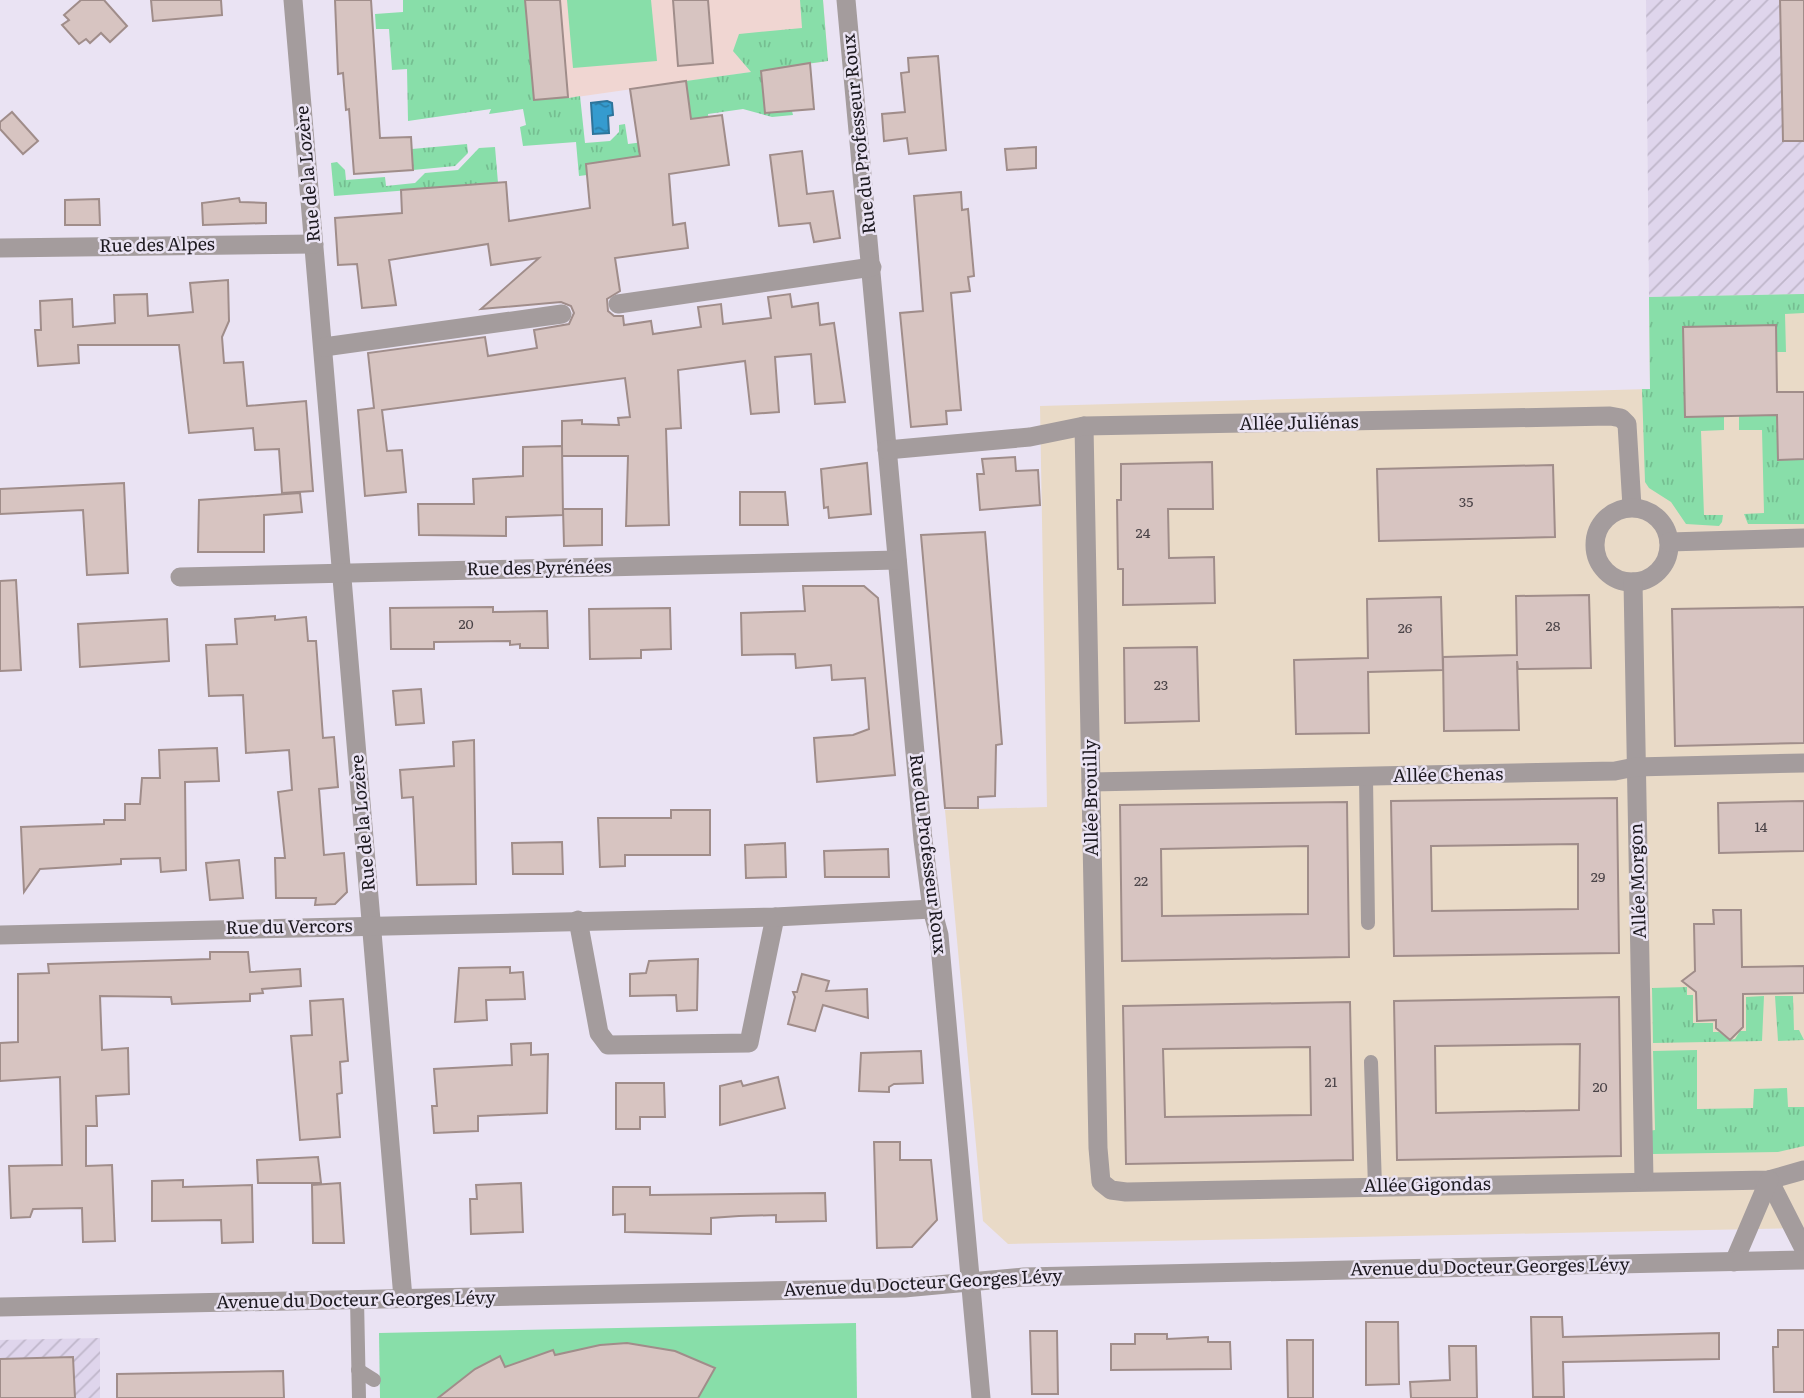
<svg xmlns="http://www.w3.org/2000/svg" width="1804" height="1398" font-family="Literata,serif">
  <style>
    .commercial { fill: #e9dac7 }
    .industrial { fill: url(#industrial-furrows) }
    .education { fill: #f0d6d2 }
    .grass { fill: url(#grass-tufts) }
    .park { fill: #88dea9 }
    .water { fill: url(#water-ripples); stroke: #2e749a; stroke-width: 2 }
    .building { fill: #d7c4c1; stroke: #a08d8a; stroke-width: 2; fill-rule: evenodd }
    .lines { fill: none; stroke-linecap: round; stroke-linejoin: round }
    .service { stroke: #a49c9d; stroke-width: 14 }
    .minor { stroke: #a49c9d; stroke-width: 19 }
    .tertiary { stroke: #a49c9d; stroke-width: 19 }
    .labels { text-anchor: middle; stroke-width: 5; stroke-linejoin: round; paint-order: stroke }
    .number-label { font-size: 14px; fill: #4b4448 }
    .street-label { font-size: 18px; fill: #1c191f; stroke: #eae3f3 }
  </style>
  <defs>
    <pattern id="industrial-furrows" width="10" height="10" patternUnits="userSpaceOnUse" patternTransform="scale(1.75)"><rect width="10" height="10" fill="#dfd5ec"/><path d="M-1 1l2-2M0 10L10 0M9 11l2-2" fill="none" stroke="#bfb6ca"/></pattern>
    <pattern id="grass-tufts" width="24" height="20" patternUnits="userSpaceOnUse" patternTransform="scale(1.75)"><rect width="24" height="20" fill="#88dea9"/><path d="M3 7l-1-3M5 7V3M7 7l1-3M15 17l-1-3M17 17v-4M19 17l1-3" fill="none" stroke="#75be91"/></pattern>
    <pattern id="water-ripples" width="26" height="14" patternUnits="userSpaceOnUse" patternTransform="scale(1.75)"><rect width="26" height="14" fill="#359bcf"/><path d="M2 4q2-2 4 0t4 0M15 11q2-2 4 0t4 0" fill="none" stroke="#2c7ea7"/></pattern>
  </defs>
  <rect width="100%" height="100%" fill="#eae3f3"/>
  <polygon class="commercial" points="1804,294 1804,1228 1008,1244 983,1221 945,810 1047,807 1040,406 1650,389 1649,297"/>
  <g class="industrial">
    <polygon points="1646,0 1804,0 1804,294 1649,297"/>
    <polygon points="100,1338 100,1398 0,1398 0,1340"/>
  </g>
  <polygon class="education" points="483,0 823,0 828,61 493,109"/>
  <g class="grass">
    <polygon points="403,0 525,0 569,98 580,96 585,143 610,141 619,132 619,125 625,124 628,144 651,141 666,153 586,164 587,175 579,176 576,142 523,146 520,127 526,125 523,109 489,114 491,109 408,121 407,69 392,70 389,29 376,29 375,14 403,12"/>
    <polygon points="800,0 823,0 828,61 777,68 777,73 761,76 765,113 792,111 793,115 772,117 743,109 708,114 710,131 692,124 686,81 751,72 733,51 739,34 802,28"/>
    <polygon points="467,144 468,153 455,166 413,170 412,149"/>
    <polygon points="495,147 498,183 334,196 331,163 337,162 345,170 346,180 385,177 386,186 415,183 425,173 458,170 479,148"/>
    <polygon points="1804,294 1804,313 1785,314 1786,352 1776,352 1775,325 1683,327 1685,417 1724,416 1724,430 1701,431 1704,515 1723,515 1722,522 1719,526 1686,524 1671,502 1649,488 1645,482 1642,389 1650,389 1649,297"/>
    <polygon points="1777,415 1778,460 1804,459 1804,524 1748,524 1744,514 1764,513 1762,430 1739,430 1739,416"/>
    <polygon points="1687,987 1687,995 1693,995 1693,1023 1713,1023 1713,1032 1719,1032 1730,1040 1735,1039 1740,1031 1746,1031 1746,997 1764,996 1762,1041 1653,1043 1652,988"/>
    <polygon points="1775,996 1793,996 1794,1030 1799,1030 1804,1040 1778,1041"/>
    <polygon points="1697,1050 1697,1109 1753,1108 1754,1089 1787,1088 1788,1107 1804,1107 1804,1146 1778,1152 1653,1154 1648,1131 1655,1130 1653,1051"/>
  </g>
  <g class="park">
    <polygon points="567,0 651,0 657,61 573,68"/>
    <polygon points="856,1323 857,1398 380,1398 379,1333"/>
  </g>
  <polygon class="water" points="607,101 612,103 613,115 608,116 609,133 593,134 591,103"/>
  <g class="building">
    <polygon points="81,0 104,0 127,26 110,42 101,33 90,43 86,39 79,44 62,25 69,20 64,15"/>
    <polygon points="151,0 221,0 222,15 153,21"/>
    <polygon points="335,0 371,0 380,138 411,137 413,170 354,174 349,109 346,110 343,73 338,74"/>
    <polygon points="525,0 560,0 568,97 534,100"/>
    <polygon points="673,0 708,0 713,63 678,66"/>
    <polygon points="1780,0 1804,0 1804,141 1783,141"/>
    <polygon points="938,56 946,150 909,154 907,138 884,141 882,114 905,112 901,73 909,72 908,58"/>
    <polygon points="810,63 814,109 765,113 761,71"/>
    <polygon points="686,81 691,119 722,115 729,165 669,174 673,225 685,223 688,248 615,258 620,291 607,299 608,311 614,316 623,316 624,325 651,321 653,334 701,327 698,307 721,304 723,324 771,318 768,297 790,294 792,307 818,303 820,325 834,323 845,402 815,404 811,354 775,357 779,412 751,414 745,361 678,370 681,428 666,429 669,525 626,526 628,456 562,456 562,421 582,420 582,424 619,425 618,418 630,417 625,378 382,410 387,451 402,450 406,492 365,496 358,410 374,408 368,353 485,337 488,356 537,348 534,330 569,324 574,313 571,306 561,302 481,309 539,258 491,265 488,244 389,260 396,305 362,308 357,264 338,265 335,218 402,213 401,190 506,182 509,221 590,208 586,164 640,156 630,89"/>
    <polygon points="12,112 38,141 23,154 0,129 0,122"/>
    <polygon points="1036,147 1036,168 1007,170 1005,149"/>
    <polygon points="802,151 807,194 833,191 840,238 814,242 810,223 779,226 770,155"/>
    <polygon points="961,192 962,210 968,209 974,276 968,277 970,291 951,293 961,410 946,411 947,424 911,427 900,313 923,311 914,196"/>
    <polygon points="239,198 240,202 266,203 266,223 203,225 202,203"/>
    <polygon points="99,199 100,225 65,225 65,200"/>
    <polygon points="228,280 229,321 222,337 224,363 243,362 247,406 306,401 313,491 282,493 279,449 255,450 253,428 189,433 179,345 78,345 79,363 38,366 35,330 41,330 40,301 72,299 73,327 115,323 114,295 147,294 148,316 193,312 190,283"/>
    <polygon points="1776,325 1777,392 1804,392 1804,459 1778,460 1777,415 1685,417 1683,327"/>
    <polygon points="562,446 563,515 506,517 506,536 419,535 418,504 474,504 473,479 523,476 523,447"/>
    <polygon points="1015,457 1016,471 1038,470 1040,505 980,510 977,474 984,474 982,459"/>
    <polygon points="1212,462 1213,509 1168,509 1169,558 1214,557 1215,603 1123,605 1123,569 1118,569 1117,500 1121,500 1121,464"/>
    <polygon points="867,463 871,514 829,518 828,507 824,508 821,469"/>
    <polygon points="1553,465 1555,537 1379,541 1377,469"/>
    <polygon points="124,483 128,573 87,575 83,510 0,514 0,489"/>
    <polygon points="740,492 785,492 788,525 740,525"/>
    <polygon points="300,493 302,512 264,515 264,552 198,552 199,500"/>
    <polygon points="563,509 602,509 602,545 564,546"/>
    <polygon points="985,532 1002,744 996,745 995,796 978,797 978,808 945,808 921,535"/>
    <polygon points="16,580 21,670 0,671 0,581"/>
    <polygon points="803,586 864,586 878,598 895,775 817,782 814,738 853,735 869,729 865,678 832,680 831,665 796,668 795,654 742,655 741,613 805,611"/>
    <polygon points="1589,595 1591,668 1518,669 1517,661 1519,730 1444,731 1443,657 1517,655 1516,596"/>
    <polygon points="1441,597 1443,670 1368,672 1369,733 1296,734 1294,660 1368,658 1367,599"/>
    <polygon points="493,607 493,612 547,611 548,648 520,648 520,644 510,645 510,641 434,642 434,649 391,649 390,608"/>
    <polygon points="1804,607 1804,743 1675,746 1672,609"/>
    <polygon points="670,608 671,649 641,650 641,658 590,659 589,609"/>
    <polygon points="275,616 275,620 306,617 308,641 316,641 323,738 334,737 338,787 319,789 324,855 344,853 347,892 335,904 315,905 316,898 276,898 275,858 285,858 278,792 292,790 289,750 246,753 243,695 209,696 206,645 237,644 235,619"/>
    <polygon points="167,619 169,661 80,667 78,624"/>
    <polygon points="1197,647 1199,721 1125,723 1124,648"/>
    <polygon points="421,689 424,723 396,725 393,691"/>
    <polygon points="474,740 476,884 417,885 413,797 402,798 400,770 454,766 453,742"/>
    <polygon points="217,748 219,781 185,782 186,870 161,872 160,858 121,859 121,864 40,869 24,892 21,827 104,824 104,820 125,820 125,804 140,804 142,778 160,778 159,750"/>
    <path d="M1617,798L1619,953L1394,956L1391,801ZM1578,844V909L1432,911L1431,846Z"/>
    <polygon points="1804,801 1804,851 1719,853 1718,803"/>
    <path d="M1347,802L1349,957L1122,961L1120,805ZM1308,846V914L1162,916L1161,849Z"/>
    <polygon points="671,810 710,810 710,855 625,855 625,866 600,867 598,818 671,818"/>
    <polygon points="562,842 563,874 513,874 512,843"/>
    <polygon points="785,843 786,877 746,878 745,845"/>
    <polygon points="888,849 889,877 825,877 824,851"/>
    <polygon points="239,860 243,898 210,900 206,863"/>
    <polygon points="1713,910 1741,910 1742,967 1804,966 1804,993 1743,994 1743,1027 1730,1040 1716,1028 1716,1020 1697,1021 1696,992 1682,981 1695,971 1694,924 1714,924"/>
    <polygon points="210,952 248,952 250,972 300,969 301,986 262,989 263,993 250,994 250,1001 172,1004 171,997 100,996 102,1050 128,1048 129,1094 96,1096 97,1126 86,1126 86,1166 112,1165 115,1241 83,1242 82,1208 33,1209 30,1217 11,1218 9,1166 62,1165 60,1077 0,1081 0,1043 18,1042 18,974 49,973 48,964 210,959"/>
    <polygon points="698,959 697,1010 677,1011 676,995 630,996 630,974 646,973 649,961"/>
    <polygon points="510,967 510,973 523,972 525,999 486,1000 487,1020 455,1022 459,968"/>
    <polygon points="802,974 829,981 826,991 867,989 868,1018 823,1005 815,1031 788,1024 795,997 793,992 797,992"/>
    <path d="M1619,997L1621,1156L1397,1160L1394,1001ZM1580,1044L1579,1110L1436,1113L1435,1046Z"/>
    <polygon points="343,999 348,1061 340,1062 342,1093 337,1094 340,1137 300,1140 291,1036 312,1035 310,1001"/>
    <path d="M1350,1002L1353,1160L1126,1164L1123,1006ZM1310,1047L1311,1115L1165,1117L1163,1049Z"/>
    <polygon points="531,1043 531,1055 548,1054 547,1113 478,1116 478,1131 434,1133 432,1106 437,1106 434,1069 512,1065 511,1044"/>
    <polygon points="921,1051 923,1083 894,1084 889,1087 889,1092 859,1091 861,1053"/>
    <polygon points="778,1077 785,1108 720,1125 720,1086 741,1081 743,1086"/>
    <polygon points="616,1083 664,1083 665,1117 640,1117 640,1129 616,1129"/>
    <polygon points="874,1142 900,1142 900,1160 931,1160 937,1220 912,1247 877,1248"/>
    <polygon points="318,1157 321,1183 258,1183 257,1160"/>
    <polygon points="183,1180 183,1187 252,1185 253,1242 222,1243 221,1220 152,1221 152,1181"/>
    <polygon points="340,1183 344,1243 313,1243 312,1185"/>
    <polygon points="521,1183 523,1232 471,1234 470,1199 477,1199 476,1185"/>
    <polygon points="613,1187 650,1187 650,1195 825,1193 826,1221 776,1222 776,1215 739,1216 711,1218 711,1234 625,1232 625,1214 613,1215"/>
    <polygon points="1531,1317 1562,1317 1563,1337 1719,1333 1719,1359 1563,1362 1564,1397 1533,1397"/>
    <polygon points="1366,1322 1398,1322 1399,1384 1366,1385"/>
    <polygon points="1778,1330 1804,1330 1804,1392 1774,1392 1773,1347 1778,1347"/>
    <polygon points="1030,1331 1057,1331 1058,1394 1032,1394"/>
    <polygon points="1135,1334 1167,1334 1167,1339 1208,1337 1208,1342 1230,1342 1231,1369 1111,1370 1111,1344 1135,1344"/>
    <polygon points="1287,1340 1313,1340 1313,1398 1288,1398"/>
    <polygon points="627,1343 675,1351 715,1368 698,1398 438,1398 475,1369 500,1356 505,1367 553,1350 555,1355 600,1345"/>
    <polygon points="1449,1346 1476,1346 1477,1398 1411,1398 1410,1382 1450,1380"/>
    <polygon points="73,1357 75,1398 0,1398 0,1359"/>
    <polygon points="283,1371 284,1398 117,1398 117,1374"/>
  </g>
  <g class="lines">
    <g class="service">
      <polyline points="1366,777 1368,923"/>
      <polyline points="1371,1062 1375,1187"/>
      <polyline points="357,1299 359,1398"/>
      <polyline points="358,1370 374,1380"/>
    </g>
    <g class="minor">
      <polyline points="293,0 403,1298"/>
      <polyline points="846,0 923,840 932,909 939,935 981,1398"/>
      <polyline points="0,248 314,244"/>
      <polyline points="618,304 872,267"/>
      <polyline points="324,347 562,314"/>
      <polyline points="1084,426 1098,1148 1101,1182 1111,1190 1126,1192 1769,1180 1804,1170"/>
      <polyline points="887,450 1030,437 1084,426 1610,416 1621,418 1627,424 1632,507"/>
      <circle cx="1632" cy="545" r="37"/>
      <polyline points="1669,542 1804,538"/>
      <polyline points="180,577 897,560"/>
      <polyline points="1633,582 1644,1180"/>
      <polyline points="1091,782 1564,772 1615,771 1635,767 1804,763"/>
      <polyline points="578,920 599,1033 608,1045 749,1043 775,917"/>
      <polyline points="0,935 775,917 932,909"/>
      <polyline points="1769,1180 1804,1249"/>
      <polyline points="1734,1262 1769,1180"/>
    </g>
    <polyline class="tertiary" points="0,1307 904,1288 1024,1277 1804,1260"/>
  </g>
  <g class="labels">
    <g class="number-label">
      <text x="1466" y="507">35</text>
      <text x="1143" y="538">24</text>
      <text x="466" y="629">20</text>
      <text x="1553" y="631">28</text>
      <text x="1405" y="633">26</text>
      <text x="1161" y="690">23</text>
      <text x="1761" y="832">14</text>
      <text x="1598" y="882">29</text>
      <text x="1141" y="886">22</text>
      <text x="1331" y="1087">21</text>
      <text x="1600" y="1092">20</text>
    </g>
    <g class="street-label">
      <text transform="translate(859 134) rotate(-96)" y="6">Rue du Professeur Roux</text>
      <text transform="translate(308 174) rotate(-95)" y="6">Rue de la Lozère</text>
      <text transform="translate(157 245) rotate(-1)" y="6">Rue des Alpes</text>
      <text transform="translate(1299 423) rotate(-1)" y="6">Allée Juliénas</text>
      <text transform="translate(539 568) rotate(-1)" y="6">Rue des Pyrénées</text>
      <text transform="translate(1448 775) rotate(-1)" y="6">Allée Chenas</text>
      <text transform="translate(1091 798) rotate(-91)" y="6">Allée Brouilly</text>
      <text transform="translate(363 823) rotate(-95)" y="6">Rue de la Lozère</text>
      <text transform="translate(928 854) rotate(83)" y="6">Rue du Professeur Roux</text>
      <text transform="translate(1638 881) rotate(-92)" y="6">Allée Morgon</text>
      <text transform="translate(289 927) rotate(-1)" y="6">Rue du Vercors</text>
      <text transform="translate(1427 1185) rotate(-1)" y="6">Allée Gigondas</text>
      <text transform="translate(1490 1267) rotate(-1)" y="6">Avenue du Docteur Georges Lévy</text>
      <text transform="translate(923 1283) rotate(-3)" y="6">Avenue du Docteur Georges Lévy</text>
      <text transform="translate(356 1300) rotate(-1)" y="6">Avenue du Docteur Georges Lévy</text>
    </g>
  </g>
</svg>
